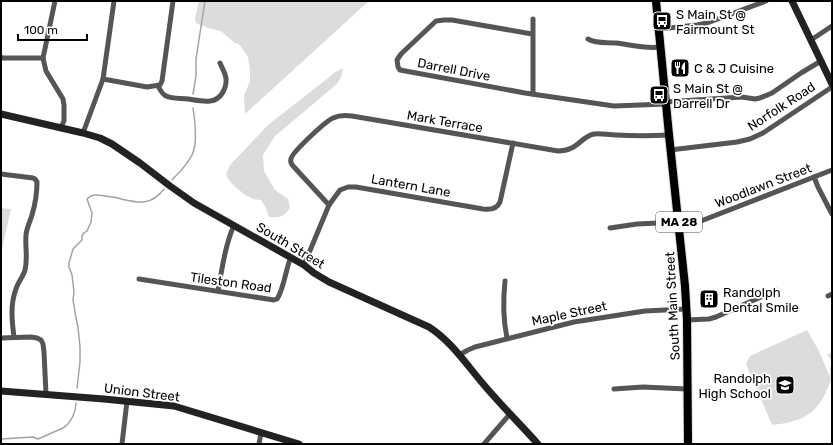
<svg xmlns="http://www.w3.org/2000/svg" width="833" height="445" font-family="Rubik,sans-serif">
  <style>
    .green { fill: #dcdcdc }
    .lines { fill: none; stroke-linecap: round; stroke-linejoin: round }
    .stream { stroke: #a3a3a3; stroke-width: 1.5 }
    .primary-casing { stroke: #dbdbdb; stroke-width: 10 }
    .street { stroke: #555; stroke-width: 5 }
    .secondary { stroke: #222; stroke-width: 7 }
    .primary { stroke: #000; stroke-width: 8 }
    .labels { text-anchor: middle; stroke-width: 3.5; stroke-linejoin: round; paint-order: stroke }
    .shield { fill: #fff; stroke: #4c4c4c; stroke-width: 1 }
    .shield-label { font-size: 12px; font-weight: bold; fill: #000 }
    .poi-label { font-size: 13px; fill: #000; stroke: #fff; text-anchor: start }
    .street-label { font-size: 13px; fill: #000; stroke: #fff }
  </style>
  <rect width="100%" height="100%" fill="#fff"/>
  <g class="green">
    <polygon points="199,1 369,1 245,114 244,96 250,81 250,71 248,57 239,44 235,43 221,31 208,28 196,23 195,18"/>
    <path d="M343,68L341,77L337,84L275,136L263,155L264,171L275,190L288,199L290,208C284,217 280,218 269,217L266,208L261,200L253,199L245,195L232,184L227,177L226,174L230,165L268,125L337,71Z"/>
    <polygon points="1,208 11,209 2,249 1,249"/>
    <path d="M807,330L819,351L830,377V368L832,361L827,355L832,352V383L831,381C828,386 826,393 823,398C812,418 793,423 772,425L746,364L750,356Z"/>
  </g>
  <g class="lines">
    <g class="stream">
      <polyline points="193,94 196,76 196,59 205,1"/>
      <path d="M172,180C179,173 187,165 192,155C198,143 195,121 193,108"/>
      <path d="M77,388L80,362V347L78,327L76,318L73,300L74,292L72,275L69,267V263L73,249L82,240V236L84,233L87,231L91,222L92,213L87,199C93,193 98,195 105,196C110,197 116,197 121,199C139,203 151,206 164,189"/>
      <path d="M1,439L33,437L38,439L63,428C71,423 76,412 76,403"/>
    </g>
    <defs>
      <polyline id="primary" points="656,1 669,135 685,286 687,320 688,444"/>
    </defs>
    <use href="#primary" class="primary-casing"/>
    <g class="street">
      <polyline points="55,1 43,58 46,71 63,99 64,105 64,121 61,127"/>
      <polyline points="659,29 697,25 707,23 766,1"/>
      <polyline points="532,34 452,20 444,20 436,21 401,54 397,60 398,67 400,70 525,93 614,106 666,104"/>
      <path d="M588,39C597,44 606,42 616,43C632,45 645,49 660,47"/>
      <polyline points="811,40 832,26"/>
      <polyline points="1,57 3,58 43,58"/>
      <polyline points="103,79 147,87 160,85 162,81 173,1"/>
      <path d="M158,86C160,90 162,94 166,96C172,99 181,98 188,99C195,100 203,102 210,101C221,100 227,88 226,78C225,72 222,68 220,63"/>
      <polyline points="533,94 533,19"/>
      <polyline points="665,102 742,97 755,99 760,98 772,93 801,73 821,61"/>
      <polyline points="83,133 103,79 114,1"/>
      <polyline points="670,150 737,142 750,139 763,133 832,87"/>
      <path d="M1,174L33,178L35,179L37,182C37,193 35,205 32,215C30,222 26,229 26,236C25,248 28,258 25,270C23,277 18,282 16,289C10,304 12,322 14,337"/>
      <polyline points="814,177 818,187 832,214"/>
      <path d="M329,205L294,167C292,165 290,162 291,159C292,152 326,121 333,118C339,115 346,115 352,116L558,151C578,151 580,137 594,134C601,133 608,135 616,135C633,136 651,136 669,135"/>
      <polyline points="679,227 688,226 832,170"/>
      <polyline points="610,228 637,224 679,222"/>
      <path d="M304,265L329,205L340,190L348,187H356L483,209C491,210 497,209 500,202L513,143"/>
      <path d="M139,279L274,300L277,299C283,291 286,270 290,259"/>
      <path d="M505,281C503,300 503,319 507,338"/>
      <path d="M218,291C222,269 225,246 234,225"/>
      <polyline points="828,296 832,294"/>
      <polyline points="687,320 709,319 716,317 776,290"/>
      <polyline points="1,338 31,337 37,338 41,340 43,344 44,352 46,394"/>
      <polyline points="459,355 468,350 475,347 574,322 645,311 686,309"/>
      <polyline points="614,389 643,387 687,389"/>
      <polyline points="122,444 127,401"/>
      <polyline points="259,444 261,433"/>
      <polyline points="484,444 510,414"/>
    </g>
    <g class="secondary">
      <polyline points="792,1 832,84"/>
      <path d="M1,114L83,133L100,138L112,144L140,163L170,186L194,203L304,265L314,273L329,282L429,327C452,342 466,364 484,385C501,405 520,424 538,444"/>
      <polyline points="1,391 104,399 174,406 299,444"/>
    </g>
    <use href="#primary" class="primary"/>
  </g>
  <defs>
    <symbol id="bus-square" viewBox="-11 -11 22 22"><rect x="-9" y="-9" width="18" height="18" rx="4" fill="#000" stroke="#fff"/><path d="M-5-6H5V4H4V6H2V4H-2V6H-4V4H-5ZM-3.5-4V0h7V-4ZM-3.5 1.2v1.5H-2V1.2ZM2 1.2v1.5H3.5V1.2Z" fill="#fff"/></symbol>
    <symbol id="restaurant-square" viewBox="-11 -11 22 22"><rect x="-9" y="-9" width="18" height="18" rx="4" fill="#000" stroke="#fff"/><path d="M-5-6h1v4h1v-4h1v4h1v-4h1v5L-1.5 .5V6h-2V.5L-5-1ZM5-6V6H3V1.5H1.5Q1.5-4 5-6Z" fill="#fff"/></symbol>
    <symbol id="building-square" viewBox="-11 -11 22 22"><rect x="-9" y="-9" width="18" height="18" rx="4" fill="#000" stroke="#fff"/><path d="M-4-6H4V6H1V3H-1V6H-4ZM-2.5-4.3h1.7v1.8h-1.7ZM.8-4.3h1.7v1.8H.8ZM-2.5-1h1.7V.8h-1.7ZM.8-1h1.7V.8H.8Z" fill="#fff"/></symbol>
    <symbol id="school-square" viewBox="-11 -11 22 22"><rect x="-9" y="-9" width="18" height="18" rx="4" fill="#000" stroke="#fff"/><path d="M0-5L7-2L0 1L-7-2ZM-4 1L0 2.5L4 1V4Q0 6-4 4Z" fill="#fff"/></symbol>
  </defs>
  <g fill-rule="evenodd">
    <use href="#bus-square" x="651" y="10" width="22" height="22"/>
    <use href="#restaurant-square" x="669" y="57" width="22" height="22"/>
    <use href="#bus-square" x="648" y="84" width="22" height="22"/>
    <use href="#building-square" x="698" y="288" width="22" height="22"/>
    <use href="#school-square" x="774" y="374" width="22" height="22"/>
  </g>
  <g class="labels">
    <rect class="shield" x="656" y="212" width="46" height="20" rx="3"/>
    <g class="shield-label">
      <text x="679" y="226">MA 28</text>
    </g>
    <g class="poi-label">
      <text x="676" y="19">S Main St @<tspan x="676" dy="15">Fairmount St</tspan></text>
      <text x="694" y="73">C &amp; J Cuisine</text>
      <text x="673" y="93">S Main St @<tspan x="673" dy="15">Darrell Dr</tspan></text>
      <text x="723" y="297">Randolph<tspan x="723" dy="15">Dental Smile</tspan></text>
      <text x="771" y="383" text-anchor="end">Randolph<tspan x="771" dy="15">High School</tspan></text>
    </g>
    <g class="street-label">
      <text transform="translate(454 69) rotate(11)" y="5">Darrell Drive</text>
      <text transform="translate(781 106) rotate(-33)" y="5">Norfolk Road</text>
      <text transform="translate(445 121) rotate(10)" y="5">Mark Terrace</text>
      <text transform="translate(411 185) rotate(10)" y="5">Lantern Lane</text>
      <text transform="translate(763 185) rotate(-21)" y="5">Woodlawn Street</text>
      <text transform="translate(291 245) rotate(31)" y="5">South Street</text>
      <text transform="translate(231 282) rotate(8)" y="5">Tileston Road</text>
      <text transform="translate(672 306) rotate(-93)" y="5">South Main Street</text>
      <text transform="translate(569 313) rotate(-12)" y="5">Maple Street</text>
      <text transform="translate(142 392) rotate(7)" y="5">Union Street</text>
    </g>
  </g>
  <rect width="833" height="445" fill="none" stroke="#000000" stroke-width="4"/>
  <path d="M18 34v6h69v-6" fill="none" stroke="#000000" stroke-width="2"/>
  <text x="24" y="34" font-size="12" fill="#000000" stroke="#ffffff" stroke-width="3" paint-order="stroke">100 m</text>
</svg>
